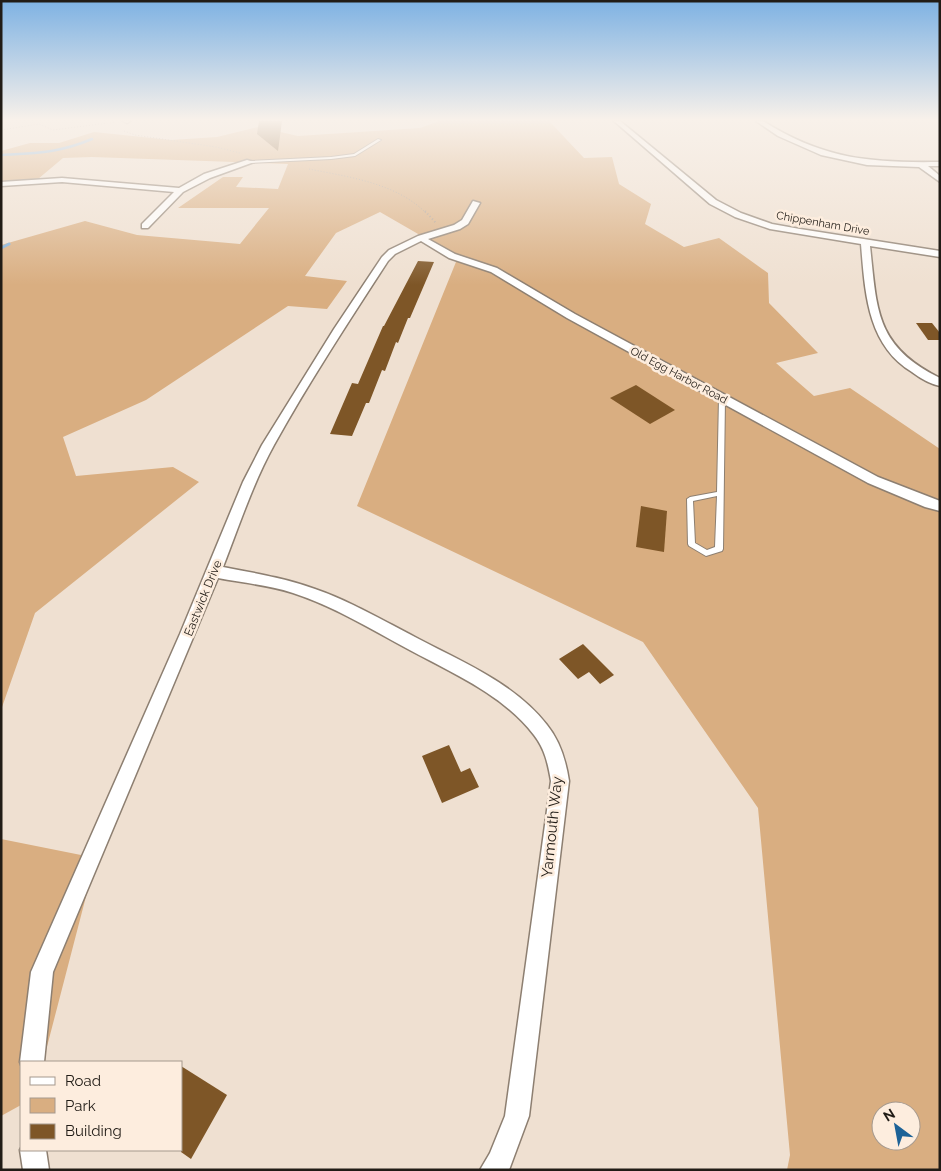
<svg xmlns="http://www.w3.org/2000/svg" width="941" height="1171" font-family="Raleway,sans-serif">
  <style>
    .green { fill: #d9ae81; fill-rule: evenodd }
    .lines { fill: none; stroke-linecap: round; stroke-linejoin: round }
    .stream-far1 { stroke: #7fb0dc; stroke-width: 2.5 }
    .stream { stroke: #7fb0dc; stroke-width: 3 }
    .building { fill: #7e5627 }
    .service-casing { stroke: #8d7f71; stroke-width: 2 }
    .minor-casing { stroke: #8d7f71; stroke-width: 3 }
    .path-far1 { stroke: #ab9f93; stroke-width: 1; stroke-dasharray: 1 2; stroke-linecap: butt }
    .path { stroke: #ab9f93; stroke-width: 2; stroke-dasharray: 1 2.5; stroke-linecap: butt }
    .service { fill: #fff; fill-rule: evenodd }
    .minor { fill: #fff; fill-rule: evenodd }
    .labels { text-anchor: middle; stroke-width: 5; stroke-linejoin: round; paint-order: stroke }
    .far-street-label { font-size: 11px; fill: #211c16; stroke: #fdedde }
    .street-label { font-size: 12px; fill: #211c16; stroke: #fdedde }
    .near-street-label { font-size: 15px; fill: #211c16; stroke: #fdedde }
  </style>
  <rect width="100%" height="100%" fill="#efe0d1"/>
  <g class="green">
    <path d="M439,121H549L584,158L612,157L619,184L651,204L645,224L684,247L719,238L768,273L769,303L818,353L776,363L814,396L850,388L940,449V1170H787L790,1155L758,808L643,642L357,506L458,257L380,212L336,233L305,276L347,281L327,309L288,306L146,400L63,437L76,476L173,467L199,482L35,613L1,710V245L85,221L137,235L240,244L269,208H178L223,177H243L236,187L278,189L288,164L92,157L63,158L38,179L1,182V151L30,143H59L94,132L171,140L217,137L258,127L298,136L420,128ZM881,1111H911V1141H881Z"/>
    <polygon points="1,839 96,858 43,1062 21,1062 21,1105 1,1116"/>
  </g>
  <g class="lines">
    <path class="stream-far1" d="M1,155C36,153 59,153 92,139"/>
    <polyline class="stream" points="1,248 9,244"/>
  </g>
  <g class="building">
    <polygon points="259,121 282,121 278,151 257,134"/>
    <polygon points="418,261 434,262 410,318 408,318 398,343 396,342 385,371 382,370 369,403 366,403 352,436 330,434 352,383 358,384 383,326 384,326"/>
    <polygon points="916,323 932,323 940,333 940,340 928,340"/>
    <polygon points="636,385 675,410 650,424 610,398"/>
    <polygon points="641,506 667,511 664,552 636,547"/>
    <polygon points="583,644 614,675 600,684 589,672 578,679 559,659"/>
    <polygon points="449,745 461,772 470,768 479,787 442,803 422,756"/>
    <polygon points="181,1066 227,1095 191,1159 181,1152"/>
  </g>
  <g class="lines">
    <defs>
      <g id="service">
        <polygon points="378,139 381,140 355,156 331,159 250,163 248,162 250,161 331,157 354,154"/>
        <path d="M722,396L725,398L723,549L722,551L706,556L689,546L688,544L687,499L690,497L717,492L719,398ZM717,496L715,547L707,550L695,543L693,501Z"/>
      </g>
      <g id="minor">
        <polygon points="123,121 130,121 127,123"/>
        <path d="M614,121H620L716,200L741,213L772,224L800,229L940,251V257L870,246C877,310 875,346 940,378V386C930,384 920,378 912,372C867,345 865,292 861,244L770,229L735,217L710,204Z"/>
        <path d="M756,121H763C823,159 870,163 940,162V166H928L940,176V182L919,167L867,165L821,155L778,136Z"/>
        <polygon points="247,160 254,162 210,178 183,192 148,228 142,228 142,224 174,192 62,182 1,186 1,182 62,178 179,188 204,174"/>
        <path d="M473,201L480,203L468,224L460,229L428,239L455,254L497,268L575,314L878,477L940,501V511L925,507L868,483L567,318L491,272L449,258L421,241L395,254L388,261C349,321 309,382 274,445C253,483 239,526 223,567C254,573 285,578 315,589C350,601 382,620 415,637C460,661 515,683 547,725C560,741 566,761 569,781L529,1116L509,1170H480L490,1153L505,1116L551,781C548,764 545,749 534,735C503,694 450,672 406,648C369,628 333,606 293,593C269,585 243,583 218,578L53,972L44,1062H21V1065L20,1062L31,972L180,634L243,482L262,445L334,329L382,257L389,250L418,236L454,225L462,220Z"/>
        <polygon points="21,1148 21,1150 46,1150 49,1170 23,1170 20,1150"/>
      </g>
    </defs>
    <use href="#service" class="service-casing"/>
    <use href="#minor" class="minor-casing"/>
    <g class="path-far1">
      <polyline points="1,130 39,124 53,130 116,122"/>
      <polyline points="124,131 135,135 216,147 240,153"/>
      <path d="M309,169C349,177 396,183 426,213"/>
    </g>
    <polyline class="path" points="425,211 436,223"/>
    <use href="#service" class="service"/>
    <use href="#minor" class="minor"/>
  </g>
  <linearGradient id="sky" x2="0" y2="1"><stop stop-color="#7eb2e3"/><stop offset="0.42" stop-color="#f8f1ea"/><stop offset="1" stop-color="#f8f1ea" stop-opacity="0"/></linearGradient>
  <rect width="941" height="285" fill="url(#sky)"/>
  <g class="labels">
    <g class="far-street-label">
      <text transform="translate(823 223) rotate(10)" y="4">Chippenham Drive</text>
      <text transform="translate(679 375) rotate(28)" y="4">Old Egg Harbor Road</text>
    </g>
    <g class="street-label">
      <text transform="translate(203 598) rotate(-68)" y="4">Eastwick Drive</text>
    </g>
    <g class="near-street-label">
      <text transform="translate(552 827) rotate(-84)" y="5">Yarmouth Way</text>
    </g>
  </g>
  <rect width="941" height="1171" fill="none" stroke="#211c16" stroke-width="5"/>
  <rect x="20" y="1061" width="162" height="90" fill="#fdedde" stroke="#a5998e"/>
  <rect x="30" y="1077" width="25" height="8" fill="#ffffff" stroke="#a5998e"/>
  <text x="65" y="1086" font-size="15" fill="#211c16">Road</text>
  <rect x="30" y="1098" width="25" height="15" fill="#d9ae81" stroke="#a5998e"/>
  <text x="65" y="1111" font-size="15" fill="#211c16">Park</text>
  <rect x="30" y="1124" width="25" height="15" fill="#7e5627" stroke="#a5998e"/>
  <text x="65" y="1136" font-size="15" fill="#211c16">Building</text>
  <g transform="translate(896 1126) rotate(328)"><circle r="24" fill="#fdedde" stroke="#a5998e"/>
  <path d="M0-4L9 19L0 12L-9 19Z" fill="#1d6297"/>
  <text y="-8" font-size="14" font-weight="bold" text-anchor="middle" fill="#211c16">N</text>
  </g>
</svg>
